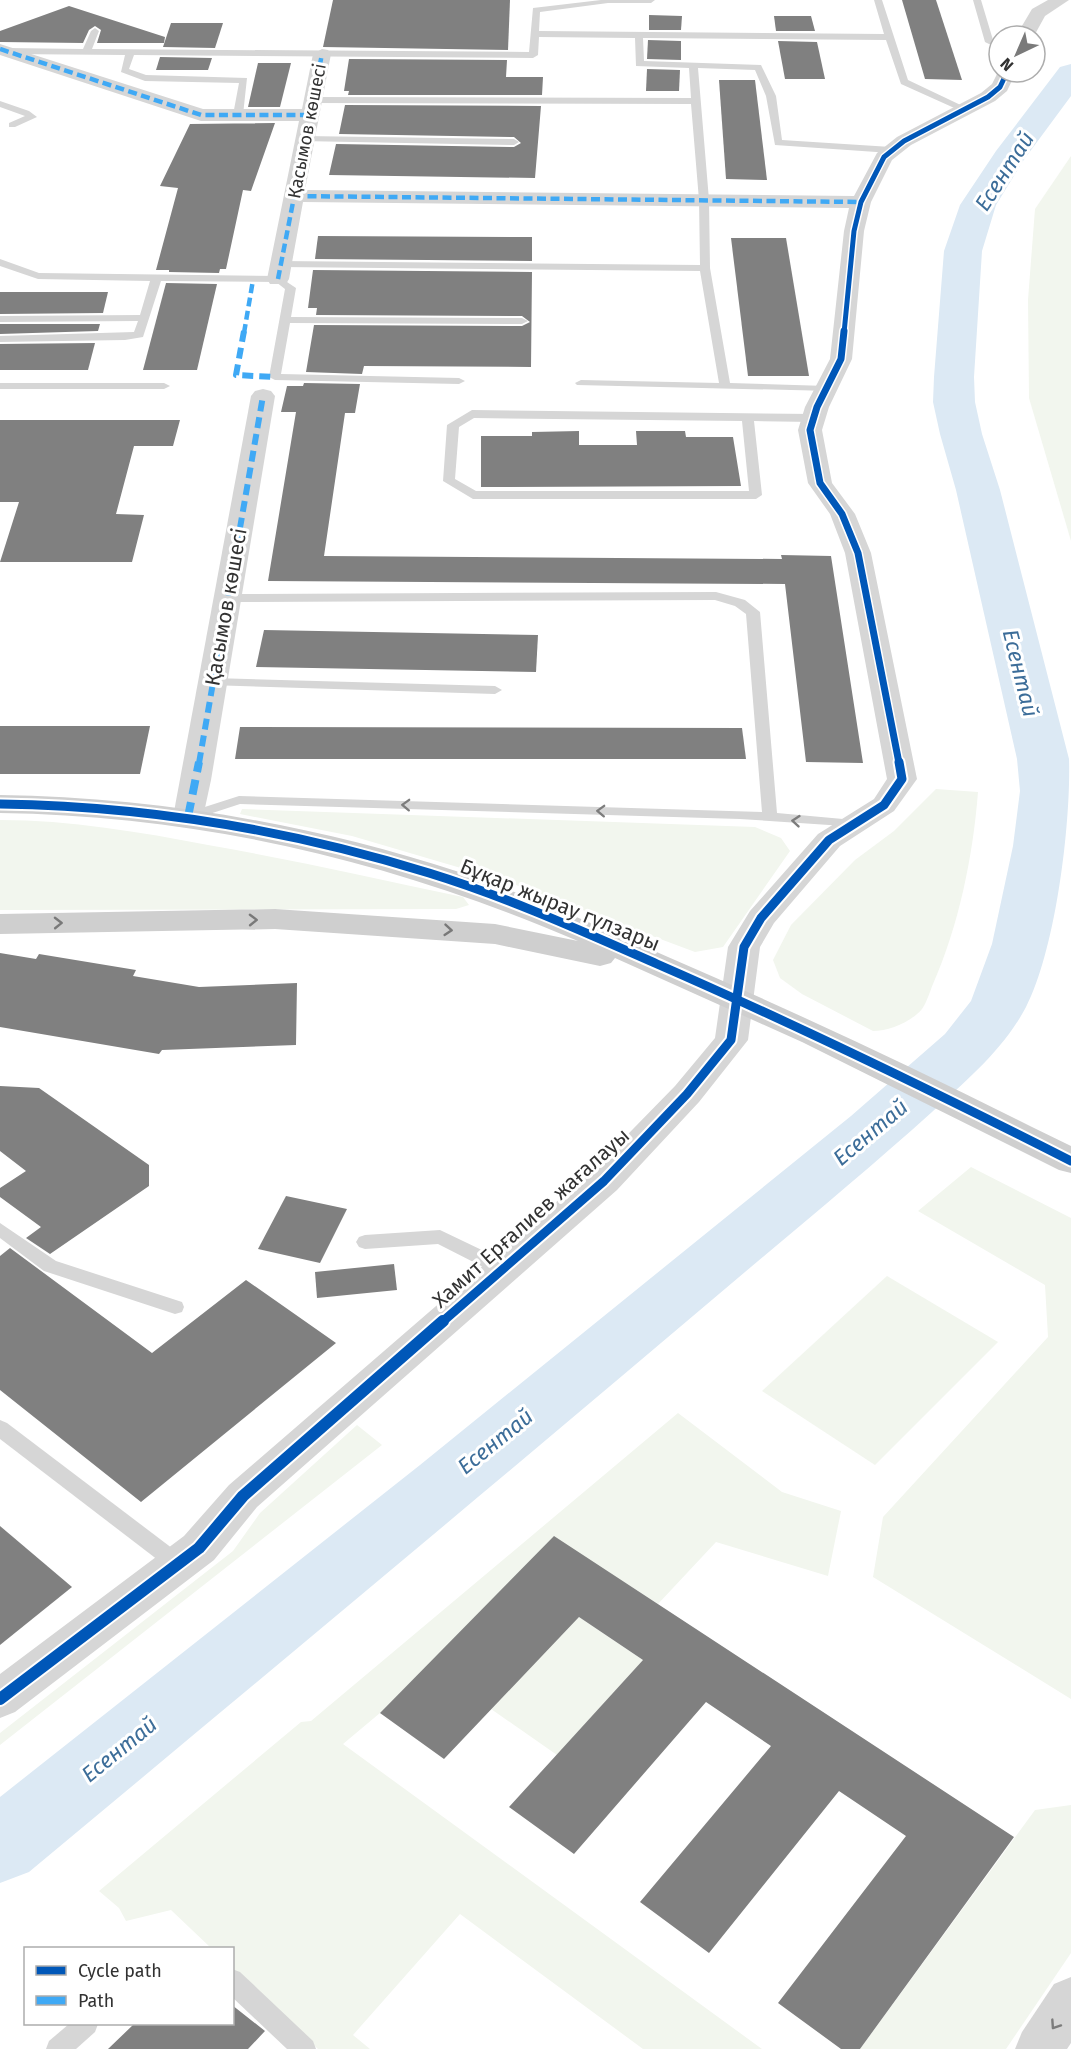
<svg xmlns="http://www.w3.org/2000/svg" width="1071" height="2049" font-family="'Fira Sans',sans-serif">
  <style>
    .green { fill: #f2f6ee }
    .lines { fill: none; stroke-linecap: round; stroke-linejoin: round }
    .river { fill: #dce9f4; fill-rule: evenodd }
    .building { fill: #808080 }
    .lane { fill: #d6d6d6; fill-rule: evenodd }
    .street { fill: #d6d6d6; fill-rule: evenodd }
    .secondary { fill: #cfcfcf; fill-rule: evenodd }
    .quiet-far2 { stroke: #3fa9f5; stroke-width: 4.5; stroke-dasharray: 9 4.5; stroke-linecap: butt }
    .quiet-far1 { stroke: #3fa9f5; stroke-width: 6; stroke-dasharray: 11 6; stroke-linecap: butt }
    .quiet { stroke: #3fa9f5; stroke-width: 8; stroke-dasharray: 15 8; stroke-linecap: butt }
    .cycleway-far3-casing { stroke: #fff; stroke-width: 8 }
    .cycleway-far2-casing { stroke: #fff; stroke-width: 10 }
    .cycleway-far1-casing { stroke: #fff; stroke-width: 13 }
    .cycleway-casing { stroke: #fff; stroke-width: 16 }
    .cycleway-far3 { stroke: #0057b8; stroke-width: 5 }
    .cycleway-far2 { stroke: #0057b8; stroke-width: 7 }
    .cycleway-far1 { stroke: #0057b8; stroke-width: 9 }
    .cycleway { stroke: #0057b8; stroke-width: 12 }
    .oneway { stroke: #7c7c7c }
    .oneway2 { stroke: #797979 }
    .labels { text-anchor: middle; stroke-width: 6; stroke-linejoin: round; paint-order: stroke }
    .far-street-label { font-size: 18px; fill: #323232; stroke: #fff }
    .street-label { font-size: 21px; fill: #323232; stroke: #fff }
    .water-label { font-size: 22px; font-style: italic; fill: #3c6d99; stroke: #fff }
  </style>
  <rect width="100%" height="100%" fill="#fff"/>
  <g class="green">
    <polygon points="1071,156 1071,541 1029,398 1028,300 1035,209"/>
    <path d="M936,789L978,792C973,856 959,925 933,984C930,991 927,1002 922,1009C911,1022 889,1031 873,1031L802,994L780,978L773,960L791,925L855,860L894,831Z"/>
    <polygon points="242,809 755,827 781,838 790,851 723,947 695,952 505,881 352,836 240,814"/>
    <path d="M0,820C70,820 140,832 208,845C294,860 378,879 463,897L469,905L456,909L0,910Z"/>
    <polygon points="971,1167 1071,1218 1071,1699 873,1577 883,1517 1048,1337 1045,1285 918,1211"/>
    <polygon points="887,1276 998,1342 875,1465 762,1391"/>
    <polygon points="678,1413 782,1492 841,1511 828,1576 716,1542 658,1604 554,1537 380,1713 343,1744 762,2049 643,2049 460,1914 353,2035 370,2049 318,2049 233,1969 232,1948 211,1948 171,1910 126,1921 119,1908 99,1891 301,1722 311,1721"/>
    <polygon points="357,1425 382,1445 0,1745 0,1733 233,1551 260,1513"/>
    <polygon points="579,1617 643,1660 557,1755 491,1709"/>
    <polygon points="1071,1805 1071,1953 1006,2049 860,2049 1035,1810"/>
  </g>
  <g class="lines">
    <path class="river" d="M1071,64V96L1023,161L996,205L982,251L974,377L975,402L982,434L1000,490L1069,759C1071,823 1056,949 1026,1007C1004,1049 966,1081 932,1112C871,1167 808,1219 745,1272C508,1473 268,1673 29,1872L0,1883V1797L420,1465L851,1116L945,1034L971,1001L992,944L1013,846L1020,791L1017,759L956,490L940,434L933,402L934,377L944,251L960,205L996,151L1060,67Z"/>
  </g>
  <g class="building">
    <polygon points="333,0 510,0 508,50 323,47"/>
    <polygon points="902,0 936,0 962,80 925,79"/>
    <polygon points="69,6 165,37 164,43 97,43 101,30 95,26 89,30 83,43 0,42 0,31"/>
    <polygon points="649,15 682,16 681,30 649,30"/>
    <polygon points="774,16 811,16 815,31 776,31"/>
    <polygon points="171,23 223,23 215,48 163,47"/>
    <polygon points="648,40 681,41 681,60 647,59"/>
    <polygon points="778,41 817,42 825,79 785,79"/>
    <polygon points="160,57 212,58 208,70 156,70"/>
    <polygon points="349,59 507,60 506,77 543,77 542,95 348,95 349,91 344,91"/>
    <polygon points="258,63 291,63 280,107 248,107"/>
    <polygon points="647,69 680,70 679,91 646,91"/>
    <polygon points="719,80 755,80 767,180 726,179"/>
    <polygon points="345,105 541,106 535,178 329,175 336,144 514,147 521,143 514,137 339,134"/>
    <polygon points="275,123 251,191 243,190 226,269 220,269 219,273 169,272 169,270 156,270 178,188 160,186 190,124"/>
    <polygon points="318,236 532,237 532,261 315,259"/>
    <polygon points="731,238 786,238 809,376 748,376"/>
    <polygon points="313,270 532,272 531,367 364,366 362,374 306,372 314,325 522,326 530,322 522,316 316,315 317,308 308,308"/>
    <polygon points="166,283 217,284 197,370 143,370"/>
    <polygon points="0,292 108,292 103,313 0,314"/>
    <polygon points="0,324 100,324 98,331 0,334"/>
    <polygon points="95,343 88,370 0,370 0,344"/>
    <polygon points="304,383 360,384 355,413 345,413 324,556 782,559 781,555 831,556 863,763 806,762 785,584 268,581 296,412 281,412 287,386 303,386"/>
    <polygon points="0,420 180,420 173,446 134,446 116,514 144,515 132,562 0,562 19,502 0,502"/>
    <polygon points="579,431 579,445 637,445 636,431 685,431 686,437 733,437 741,486 481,487 481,436 532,436 532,432"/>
    <polygon points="264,630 538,635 536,672 256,667"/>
    <polygon points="0,726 150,726 140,774 0,774"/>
    <polygon points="240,727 742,728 746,759 235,759"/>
    <polygon points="0,953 36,959 39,954 136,970 133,976 199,987 297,983 296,1045 162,1050 159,1054 0,1027"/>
    <polygon points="0,1086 39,1088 149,1165 149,1186 50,1254 26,1238 41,1227 0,1197 0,1188 26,1171 0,1151"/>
    <polygon points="286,1196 347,1209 320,1263 258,1249"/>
    <polygon points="10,1248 152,1353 246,1280 336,1343 141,1502 0,1390 0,1256"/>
    <polygon points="394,1264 397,1290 317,1298 315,1272"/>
    <polygon points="0,1526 72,1587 0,1645"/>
    <polygon points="554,1536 1014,1837 860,2049 841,2049 778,2003 906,1836 839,1791 709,1953 640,1902 771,1746 706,1702 574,1854 509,1807 643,1660 579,1617 444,1759 380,1713"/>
    <polygon points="232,2005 265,2031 248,2049 108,2049 134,2024 232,2024"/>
  </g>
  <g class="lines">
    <g class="lane">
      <polygon points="601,0 655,0 651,3 608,3 540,12 539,31 884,34 874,0 882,0 908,80 969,109 961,111 901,84 886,40 643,38 644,61 761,65 776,96 782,140 891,147 896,150 891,153 775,145 766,96 755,70 698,68 709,200 710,268 730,383 827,386 833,389 831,391 577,385 575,383 581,380 719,383 700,271 280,267 275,264 280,261 700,265 699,200 691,104 312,103 307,100 312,97 691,98 689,68 636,66 635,38 539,37 538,55 533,58 134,55 129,69 146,75 247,78 243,115 238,118 233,115 239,83 145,81 121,72 125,55 7,54 3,51 7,48 83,49 91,31 95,28 99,31 92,49 529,52 533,8"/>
      <polygon points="973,0 981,0 993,40 999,43 999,49 985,42"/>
      <polygon points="0,101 29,111 37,117 15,127 9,127 9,123 25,116 0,107"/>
      <polygon points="304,136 514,139 519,142 514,145 301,141 299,139"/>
      <polygon points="0,259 39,273 278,276 296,288 291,317 522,318 528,321 522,324 290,323 281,374 459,378 465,381 459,384 275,380 269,377 285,289 276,282 161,281 143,337 125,340 0,342 0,336 134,332 138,321 0,322 0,316 140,315 150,281 38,279 0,266"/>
      <polygon points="0,383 164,383 170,386 164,389 0,389"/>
      <path d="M472,410L814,414L820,418L814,422L754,421L762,495L756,499H473L443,481L447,425ZM474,418L742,421L749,491H476L455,479L459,427Z"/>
      <polygon points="716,592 745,600 760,612 777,813 854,820 859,821 861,824 859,827 740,819 240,804 188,821 181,817 183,814 239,796 762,812 746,614 735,606 715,600 228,602 221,598 228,594"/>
      <polygon points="213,678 495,686 502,690 495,694 208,685 206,682"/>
      <polygon points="0,1223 56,1261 182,1302 184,1307 182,1312 175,1314 44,1271 0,1238"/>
      <polygon points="440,1230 511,1264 513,1269 511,1274 497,1274 438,1244 365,1249 359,1247 356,1242 359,1237 365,1235"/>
      <polygon points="0,1420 7,1423 185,1558 188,1564 185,1570 178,1572 171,1570 0,1439"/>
      <polygon points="232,1969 240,1972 313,2041 316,2049 287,2049 232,1997"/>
      <polygon points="69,2024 98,2024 95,2032 76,2049 46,2049 49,2041"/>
    </g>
    <g class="street">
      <polygon points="1048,0 1069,0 1045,16 1034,36 1016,36 1032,9"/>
      <polygon points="0,44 203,109 302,109 313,54 322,49 328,50 331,54 305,190 854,196 877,153 897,137 981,93 992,84 999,70 1016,72 1007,91 995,101 911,145 892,160 871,202 864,231 852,359 829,407 822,430 832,483 855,514 871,553 917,779 894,811 840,846 774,923 760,947 748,1040 699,1102 617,1190 257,1507 214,1560 15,1712 0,1718 0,1674 184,1536 229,1485 591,1172 675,1086 715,1038 728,947 750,911 818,834 874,799 887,779 845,553 830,514 808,483 798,430 805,407 830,359 844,231 849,208 303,202 289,279 286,284 270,284 267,279 299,121 201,121 0,55"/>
      <polygon points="263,389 271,391 275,396 211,780 203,817 199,823 188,826 177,823 173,817 251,396 255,391"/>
      <polygon points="1071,1977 1071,2043 1067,2049 1015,2049 1022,2032 1054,1984"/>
    </g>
    <path class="secondary" d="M0,795C155,797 312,824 459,872C531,896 600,927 668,957C791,1010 912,1067 1032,1127L1071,1146V1173L1059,1170L802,1042L615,958L611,963L600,966L495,944L275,929L0,934V914L275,909L495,924L578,941C391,861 204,816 0,813Z"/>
    <g class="quiet-far2">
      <polyline points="0,49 201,115 309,115"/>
      <polyline points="294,196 861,202"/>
      <polyline points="278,279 322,54"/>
      <polyline points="244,333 253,280"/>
    </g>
    <g class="quiet-far1">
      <polyline points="244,331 236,375 275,377"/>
      <polyline points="199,763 263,396"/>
    </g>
    <polyline class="quiet" points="188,817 199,762"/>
    <defs>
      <polyline id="cycleway-far3" points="844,333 854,231 861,202 884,157 904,141 988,97 1000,87 1007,72"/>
      <polyline id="cycleway-far2" points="844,331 841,359 817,407 810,430 820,483 842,514 858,553 899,763"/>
      <g id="cycleway-far1">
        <path d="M0,804C145,806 290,830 429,873C507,897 582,931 657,964C797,1025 935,1092 1071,1161"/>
        <polyline points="441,1323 604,1181 687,1094 731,1040 744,947 761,918 829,840 884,805 902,779 899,762"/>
      </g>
      <polyline id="cycleway" points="0,1699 199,1548 243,1496 443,1321"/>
    </defs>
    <use href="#cycleway-far3" class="cycleway-far3-casing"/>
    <use href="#cycleway-far2" class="cycleway-far2-casing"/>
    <use href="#cycleway-far1" class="cycleway-far1-casing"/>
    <use href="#cycleway" class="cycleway-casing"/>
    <use href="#cycleway-far3" class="cycleway-far3"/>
    <use href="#cycleway-far2" class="cycleway-far2"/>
    <use href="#cycleway-far1" class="cycleway-far1"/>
    <use href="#cycleway" class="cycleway"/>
  </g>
  <defs><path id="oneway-chevron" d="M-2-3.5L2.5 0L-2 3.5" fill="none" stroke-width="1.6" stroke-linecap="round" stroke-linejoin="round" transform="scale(1.5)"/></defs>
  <g class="oneway">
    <use href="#oneway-chevron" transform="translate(406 805) rotate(-178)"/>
    <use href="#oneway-chevron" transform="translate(601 811) rotate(-178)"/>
    <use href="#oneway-chevron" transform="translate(796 821) rotate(-175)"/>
    <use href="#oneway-chevron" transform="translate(1055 2025) rotate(124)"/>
  </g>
  <g class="oneway2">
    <use href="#oneway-chevron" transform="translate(253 920) rotate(-1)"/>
    <use href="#oneway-chevron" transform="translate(58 923) rotate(-1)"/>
    <use href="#oneway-chevron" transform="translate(448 930) rotate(5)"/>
  </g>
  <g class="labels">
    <g class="far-street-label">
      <text transform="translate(307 131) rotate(-79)" y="6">Қасымов көшесі</text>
    </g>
    <g class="street-label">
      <text transform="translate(226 607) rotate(-80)" y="7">Қасымов көшесі</text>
      <text transform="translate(560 905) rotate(22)" y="7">Бұқар жырау гүлзары</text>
      <text transform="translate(531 1218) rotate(-42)" y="7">Хамит Ерғалиев жағалауы</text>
    </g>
    <g class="water-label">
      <text transform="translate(1004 171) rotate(-57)" y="8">Есентай</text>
      <text transform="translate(1021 673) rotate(76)" y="8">Есентай</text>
      <text transform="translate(870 1132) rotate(-40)" y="8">Есентай</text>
      <text transform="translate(495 1441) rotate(-39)" y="8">Есентай</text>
      <text transform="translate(119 1749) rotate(-39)" y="8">Есентай</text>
    </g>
  </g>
  <rect x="24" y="1947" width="210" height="78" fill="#ffffff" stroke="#adadad" stroke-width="1.5"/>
  <rect x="36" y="1966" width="30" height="9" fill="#0057b8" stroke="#adadad" stroke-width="1.5"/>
  <text x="78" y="1977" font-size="18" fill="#323232">Cycle path</text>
  <rect x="36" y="1996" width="30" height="9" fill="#3fa9f5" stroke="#adadad" stroke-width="1.5"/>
  <text x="78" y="2007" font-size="18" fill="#323232">Path</text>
  <g transform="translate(1017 54) rotate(224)"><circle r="28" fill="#ffffff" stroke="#adadad" stroke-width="1.5"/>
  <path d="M0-4.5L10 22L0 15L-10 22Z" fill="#7a7a7a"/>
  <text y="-9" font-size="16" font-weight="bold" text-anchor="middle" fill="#323232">N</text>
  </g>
</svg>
